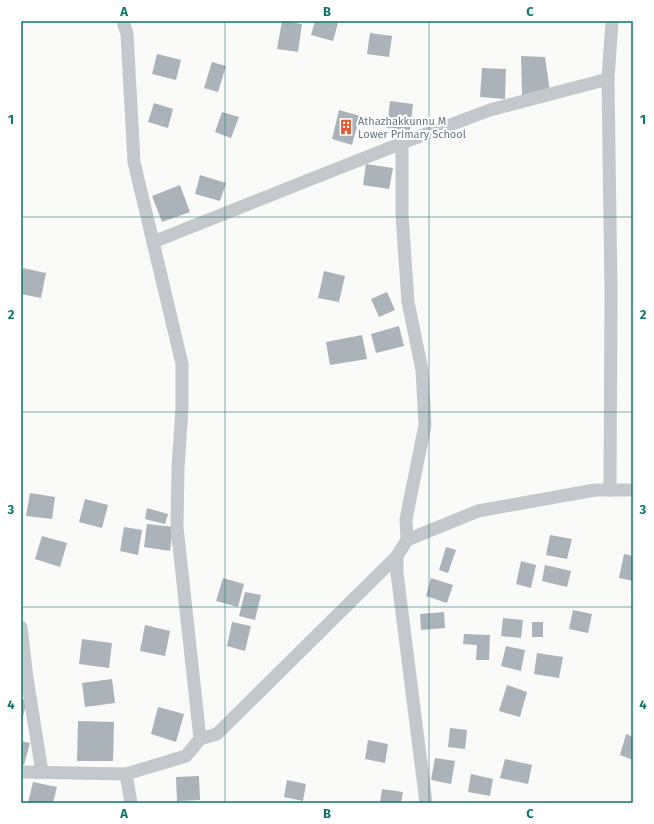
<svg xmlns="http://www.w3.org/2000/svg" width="654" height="824" font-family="'Fira Sans',sans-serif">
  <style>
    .building { fill: #aab3b9 }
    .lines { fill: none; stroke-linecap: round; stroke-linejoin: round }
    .street { stroke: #c3c8cc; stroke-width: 13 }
    .grid { fill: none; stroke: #0f766e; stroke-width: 1; stroke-opacity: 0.55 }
    .labels { text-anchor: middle; stroke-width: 4; stroke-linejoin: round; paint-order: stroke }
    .poi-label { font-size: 11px; fill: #657683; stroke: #fff; text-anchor: start }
    .neatline { fill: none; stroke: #0f766e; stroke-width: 1.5 }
    .grid-label { font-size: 13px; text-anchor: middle; font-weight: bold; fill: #0f766e }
  </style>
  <rect width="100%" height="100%" fill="#fafaf8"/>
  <g class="building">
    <polygon points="282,21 302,24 298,52 277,49"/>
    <polygon points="315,21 331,21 338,23 333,41 311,35"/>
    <polygon points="370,33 392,36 389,57 367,54"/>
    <polygon points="157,54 181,60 176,80 152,74"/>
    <polygon points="521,56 545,57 550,92 522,95"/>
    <polygon points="212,62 226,66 218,92 204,88"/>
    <polygon points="482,68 506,69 505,99 480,97"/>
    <polygon points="390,101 413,104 410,130 387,128"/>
    <polygon points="154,103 173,109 168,128 148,122"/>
    <polygon points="339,110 360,116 352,145 332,139"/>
    <polygon points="222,112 239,117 231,138 215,132"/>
    <polygon points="366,164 393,168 389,189 363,185"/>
    <polygon points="200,175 226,183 220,201 195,194"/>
    <polygon points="180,185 190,212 162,222 152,196"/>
    <polygon points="23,268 46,273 41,298 21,294 21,276"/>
    <polygon points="324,271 345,276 339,302 318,298"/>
    <polygon points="387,292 395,310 379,317 371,299"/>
    <polygon points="399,326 404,346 376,353 371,334"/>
    <polygon points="362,335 367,359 330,365 326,342"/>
    <polygon points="30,493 55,497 52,519 26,516"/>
    <polygon points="85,499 108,505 102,528 79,522"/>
    <polygon points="147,508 168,514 165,524 145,519"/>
    <polygon points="147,524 173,527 170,551 144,547"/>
    <polygon points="124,527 142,530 138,555 120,551"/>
    <polygon points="550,535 572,539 567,559 546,555"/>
    <polygon points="42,536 67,543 60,567 35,559"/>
    <polygon points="446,547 456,550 448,573 439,570"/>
    <polygon points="624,554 633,556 633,581 619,578"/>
    <polygon points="521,561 536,565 531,588 516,584"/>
    <polygon points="545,565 571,571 567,587 542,581"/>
    <polygon points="223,578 244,584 238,607 216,601"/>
    <polygon points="431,578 453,585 447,603 426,596"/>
    <polygon points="245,592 261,595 255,620 239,616"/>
    <polygon points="573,610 592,614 588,633 569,629"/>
    <polygon points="444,612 445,628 421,630 420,614"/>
    <polygon points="503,618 523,620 521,638 501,636"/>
    <polygon points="232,622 251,626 245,651 227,646"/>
    <rect x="532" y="622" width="11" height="15"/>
    <polygon points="145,625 170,631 165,656 140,651"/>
    <polygon points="464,634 490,635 489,660 476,660 477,645 463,644"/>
    <polygon points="82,639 112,643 109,668 79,664"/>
    <polygon points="506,646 525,650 521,671 501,666"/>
    <polygon points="537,653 563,657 559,678 534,674"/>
    <polygon points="112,679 115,703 85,707 82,683"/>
    <polygon points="507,685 527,692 520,717 499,711"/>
    <polygon points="21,699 27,700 22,721 21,721"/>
    <polygon points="158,707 184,714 176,742 151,734"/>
    <polygon points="78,721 114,722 113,761 77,761"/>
    <polygon points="450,728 467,730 465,749 448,747"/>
    <polygon points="626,734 633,737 633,760 620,755"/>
    <polygon points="368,740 388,744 385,763 365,759"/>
    <polygon points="21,741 30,743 24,765 21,764"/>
    <polygon points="435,758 455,761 451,784 431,780"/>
    <polygon points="505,759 532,765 528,784 500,778"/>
    <polygon points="471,774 493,779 490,796 468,792"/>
    <polygon points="199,776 200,800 177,801 176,777"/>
    <polygon points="287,780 306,784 303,801 284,797"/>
    <polygon points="33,782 57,787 53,803 28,803"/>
    <polygon points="382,789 403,792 401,803 380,803"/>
  </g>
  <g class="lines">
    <g class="street">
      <polyline points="123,21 127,34 134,162 182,364 182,408 178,468 177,527 200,739 186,756 126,774 131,803"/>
      <polyline points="608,79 611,292 610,490"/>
      <polyline points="153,242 402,143"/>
      <polyline points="407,540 406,519 425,425 422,370 408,302 402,215 402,143 490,110 608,79 612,21"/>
      <polyline points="21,627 27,678 42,772"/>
      <polyline points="200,739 217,734 397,556"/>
      <polyline points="21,772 126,774"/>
      <polyline points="426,803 397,573 397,556 407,540 478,511 595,490 633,490"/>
    </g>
  </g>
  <path class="grid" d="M225,21V803M429,21V803M21,217H633M21,412H633M21,607H633"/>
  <defs>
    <symbol id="building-bare" viewBox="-9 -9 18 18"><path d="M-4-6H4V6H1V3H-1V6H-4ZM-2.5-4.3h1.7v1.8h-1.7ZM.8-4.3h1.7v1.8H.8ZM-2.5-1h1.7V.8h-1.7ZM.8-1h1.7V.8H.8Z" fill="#e4572e" stroke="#fff" stroke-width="2.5" paint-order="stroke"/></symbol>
  </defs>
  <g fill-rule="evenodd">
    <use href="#building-bare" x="335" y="116" width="22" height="22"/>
  </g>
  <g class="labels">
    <g class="poi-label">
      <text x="358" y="125">Athazhakkunnu M<tspan x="358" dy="13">Lower Primary School</tspan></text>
    </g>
  </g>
  <rect width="654" height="824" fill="none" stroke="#ffffff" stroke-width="44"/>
  <rect x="22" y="22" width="610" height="780" class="neatline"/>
  <g class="grid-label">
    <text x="124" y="16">A</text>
    <text x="327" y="16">B</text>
    <text x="530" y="16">C</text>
    <text x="11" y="124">1</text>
    <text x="643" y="124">1</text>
    <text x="11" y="319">2</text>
    <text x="643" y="319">2</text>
    <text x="11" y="514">3</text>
    <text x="643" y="514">3</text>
    <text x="11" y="709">4</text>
    <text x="643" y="709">4</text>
    <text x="124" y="818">A</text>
    <text x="327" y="818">B</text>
    <text x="530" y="818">C</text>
  </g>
</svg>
